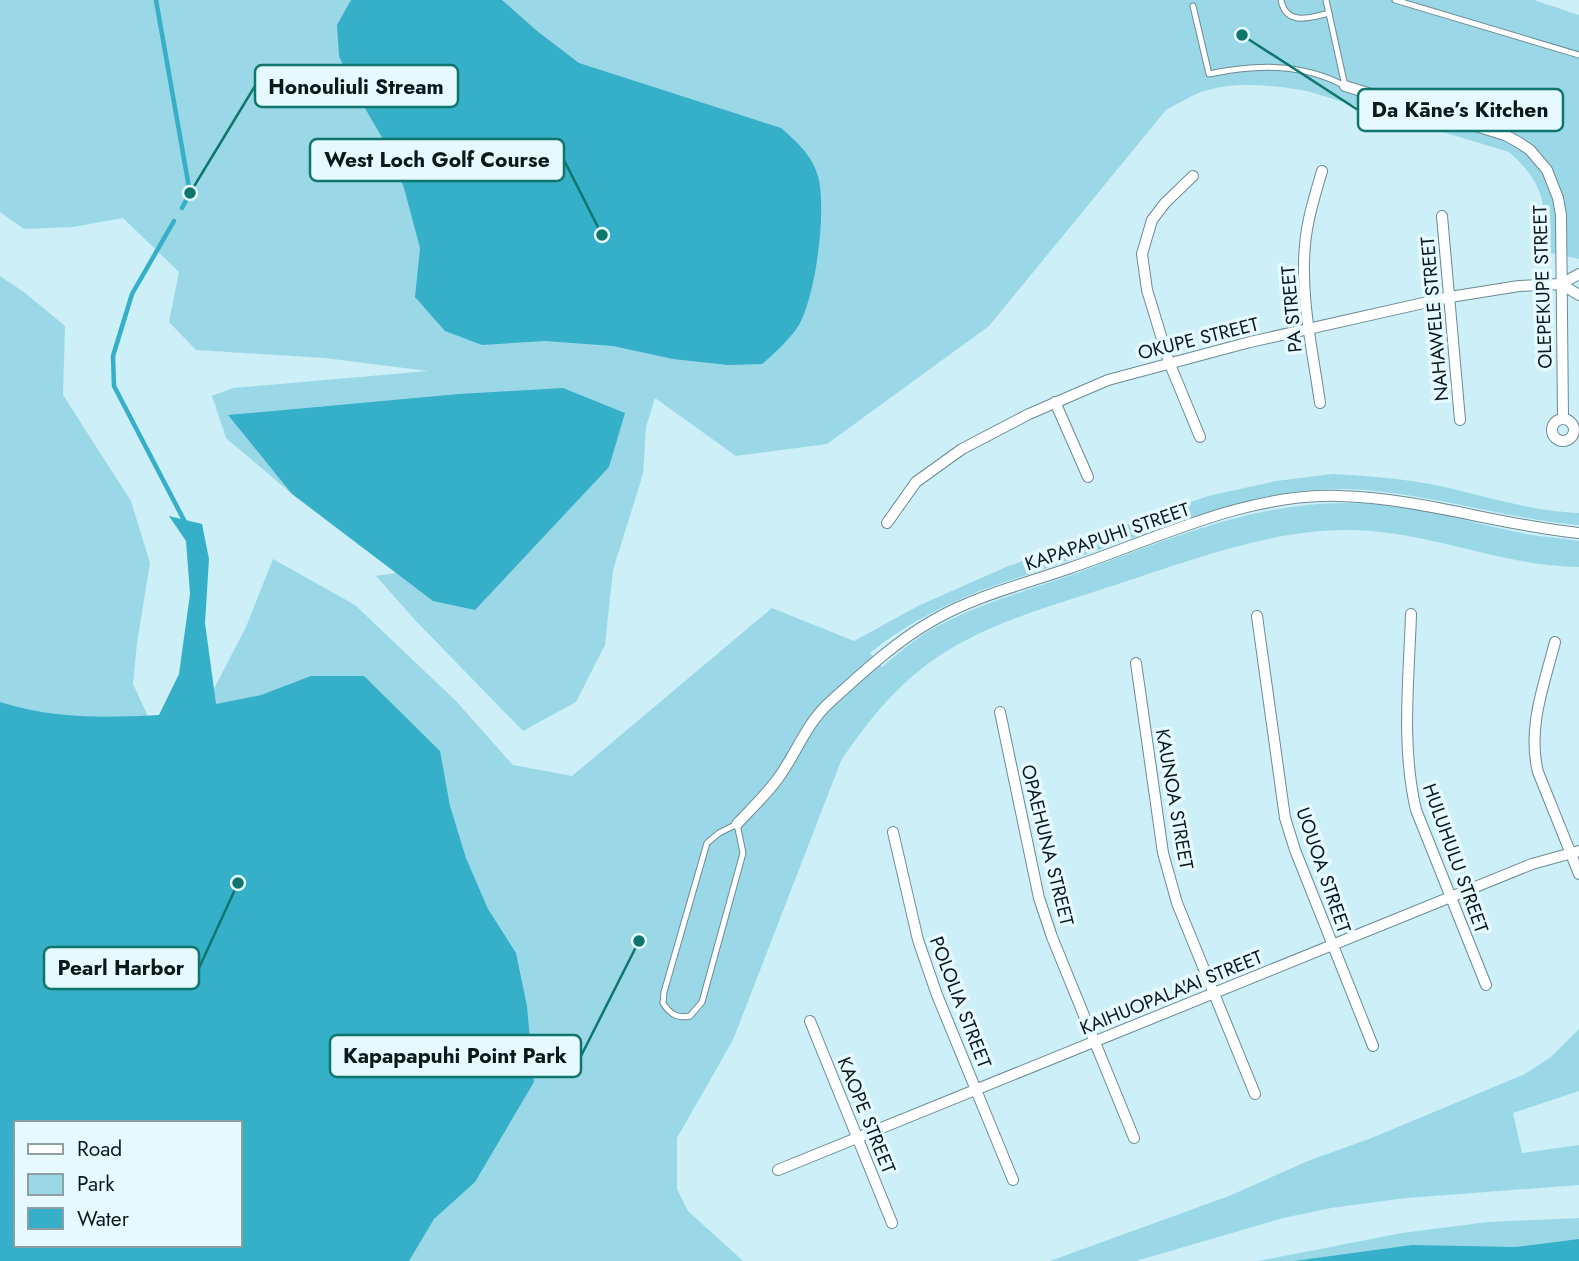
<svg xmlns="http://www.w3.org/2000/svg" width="1579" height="1261" font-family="Jost,sans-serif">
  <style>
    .green { fill: #9bd8e7 }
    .water { fill: #36afc8; fill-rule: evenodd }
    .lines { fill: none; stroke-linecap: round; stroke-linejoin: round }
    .stream { stroke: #36afc8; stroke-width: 4.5 }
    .lane-casing { stroke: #6b8b93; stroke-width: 7 }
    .street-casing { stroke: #6b8b93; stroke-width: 12 }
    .lane { stroke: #fff; stroke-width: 5 }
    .street { stroke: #fff; stroke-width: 10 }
    .labels { text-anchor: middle; stroke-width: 7; stroke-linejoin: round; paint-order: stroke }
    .street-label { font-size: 19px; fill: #0c191c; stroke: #e5f9ff }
    .leader { fill: none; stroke: #0f766e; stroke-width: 2.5 }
    .callout-dot { fill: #0f766e; stroke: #e5f9ff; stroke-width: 2.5 }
    .callout { fill: #e5f9ff; stroke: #0f766e; stroke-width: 2.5 }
    .callout-label { font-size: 21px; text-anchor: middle; font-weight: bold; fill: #0c191c }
  </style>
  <rect width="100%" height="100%" fill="#cceff8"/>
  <g class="green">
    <path d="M0,0H1534L1579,15V259L1546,252C1546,207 1545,183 1509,152L1307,91C1273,85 1235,81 1201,92C1189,97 1177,104 1166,110L989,326L827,444L736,456L655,398L646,427L643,474L613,570L605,645L576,702L523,731L415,620L376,576L409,571L278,462L292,494L226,438L212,396L233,388L428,371L325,358L196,350L169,322L179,272L123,218L73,227L24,229L0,212Z"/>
    <polygon points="0,276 25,293 65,326 63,395 131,501 150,563 137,643 133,684 160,742 0,738"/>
    <path d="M1333,474C1366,476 1398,478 1430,484C1480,494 1527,511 1579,513V525C1501,518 1426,492 1347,489C1275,487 1208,511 1140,535C1087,554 1033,573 979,591C941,607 902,626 870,653L882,667C900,652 918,636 938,626C983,602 1030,590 1077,573C1165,541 1253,502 1348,503C1408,503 1468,522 1526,534C1543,537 1562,538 1579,541V567C1507,566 1442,537 1371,531C1280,524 1193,560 1109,587C1052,606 993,621 942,654C900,681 868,720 841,761L733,1040L677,1138V1189L688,1211L743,1261H362L188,739L246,627L273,559L355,605L456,701L513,765L572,776L772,608L854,641L918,606L1006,567L1208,496L1276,481Z"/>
    <polygon points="1579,1029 1579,1091 1513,1113 1522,1153 1579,1145 1579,1185 1406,1198 1331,1208 1283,1218 1136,1261 1050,1261 1229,1196 1308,1161 1374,1137 1525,1074 1551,1057"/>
    <polygon points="1579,1218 1579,1255 1545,1261 1258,1261 1402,1233 1488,1222"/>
  </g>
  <g class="water">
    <path d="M351,0H502L537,31L579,63L781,128C796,141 810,153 817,173C828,205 816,295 799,325C790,339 775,353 762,364L728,365L673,359L613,346L545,341L482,345L445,331L415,297L420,248L404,188L388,148L351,84L339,56L337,25Z"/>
    <polygon points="563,388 625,413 609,467 475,610 433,601 292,494 228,415 459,394"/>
    <path d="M169,516L202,524L209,559L205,623L216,704L261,695L311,676H364L440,751L450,806L466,858L488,909L516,953L527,1006L534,1082L475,1182L434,1219L409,1261H0V702C55,719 102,718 159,715L179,674L190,594L186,541ZM16,1123H240V1245H16Z"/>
    <polygon points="1579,1239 1579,1261 1294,1261 1412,1245 1515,1247"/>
  </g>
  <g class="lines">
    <g class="stream">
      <polyline points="156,0 190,193 182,208"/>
      <polyline points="174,221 132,294 113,356 114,386 186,524"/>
    </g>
    <defs>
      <g id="lane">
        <path d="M1281,0C1286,26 1310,18 1329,13"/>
        <polyline points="1326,0 1345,86"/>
        <polyline points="1395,0 1579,55"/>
        <path d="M1193,6L1209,74C1256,64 1302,63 1345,86"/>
        <path d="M737,824L743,853L702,1002L690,1016C677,1019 670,1014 663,1003L664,992L707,843L719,833Z"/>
      </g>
      <g id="street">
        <polyline points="1345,86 1505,135 1518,142 1530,150 1547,170 1558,198 1561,215 1563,418"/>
        <polyline points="1193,176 1165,203 1152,220 1142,254 1147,290 1169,362 1200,437"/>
        <polyline points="1442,216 1460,420"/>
        <polyline points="1561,284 1579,295"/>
        <polyline points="1055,402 1088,477"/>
        <path d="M1320,403C1313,352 1300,298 1305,245C1307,220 1315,195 1322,171"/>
        <circle cx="1563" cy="430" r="11"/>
        <polyline points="887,523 916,482 962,449 1029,414 1108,380 1250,342 1450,297 1519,286 1561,284 1579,274"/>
        <path d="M1411,614C1409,679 1401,746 1416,810L1486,985"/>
        <polyline points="1257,616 1285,818 1295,850 1373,1046"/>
        <path d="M1555,642C1544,685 1527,728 1538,772L1579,874"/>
        <polyline points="1136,663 1163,853 1177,903 1255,1094"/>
        <polyline points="1000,712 1039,898 1052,937 1134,1138"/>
        <path d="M737,824C751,809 767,794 779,777C797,752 806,724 829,703C861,674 895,642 932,621C975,596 1024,584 1070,568C1156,539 1246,493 1339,496C1421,498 1498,525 1579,533"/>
        <polyline points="893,832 918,940 937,995 1013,1180"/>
        <polyline points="810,1021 892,1223"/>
        <polyline points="778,1170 1532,864 1579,851"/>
      </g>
    </defs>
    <use href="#lane" class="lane-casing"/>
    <use href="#street" class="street-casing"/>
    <use href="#lane" class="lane"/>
    <use href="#street" class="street"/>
  </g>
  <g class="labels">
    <g class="street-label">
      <text transform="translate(1542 287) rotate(-92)" y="7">OLEPEKUPE STREET</text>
      <text transform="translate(1291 309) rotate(-95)" y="7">PA STREET</text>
      <text transform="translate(1434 319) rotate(-95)" y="7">NAHAWELE STREET</text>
      <text transform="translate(1198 338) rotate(-14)" y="7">OKUPE STREET</text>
      <text transform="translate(1107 536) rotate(-19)" y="7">KAPAPAPUHI STREET</text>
      <text transform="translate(1175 799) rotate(80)" y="7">KAUNOA STREET</text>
      <text transform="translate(1048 845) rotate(76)" y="7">OPAEHUNA STREET</text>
      <text transform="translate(1456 858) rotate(70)" y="7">HULUHULU STREET</text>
      <text transform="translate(1324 870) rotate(71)" y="7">UOUOA STREET</text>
      <text transform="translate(1171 992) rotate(-22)" y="7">KAIHUOPALA'AI STREET</text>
      <text transform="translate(961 1002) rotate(69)" y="7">POLOLIA STREET</text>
      <text transform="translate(867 1115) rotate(68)" y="7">KAOPE STREET</text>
    </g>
  </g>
  <path class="leader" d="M190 193L255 86M1242 35L1358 110M602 235L564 160M238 883L199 968M639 941L581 1056"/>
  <g class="callout-dot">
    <circle cx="190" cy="193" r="7"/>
    <circle cx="1242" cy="35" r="7"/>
    <circle cx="602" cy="235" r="7"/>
    <circle cx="238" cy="883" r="7"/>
    <circle cx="639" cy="941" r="7"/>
  </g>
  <g class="callout">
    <rect x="255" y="65" width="203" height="42" rx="7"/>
    <rect x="1358" y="89" width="205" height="42" rx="7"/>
    <rect x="310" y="139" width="254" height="42" rx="7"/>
    <rect x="44" y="947" width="155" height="42" rx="7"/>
    <rect x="330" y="1035" width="251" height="42" rx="7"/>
  </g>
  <g class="callout-label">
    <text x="356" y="94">Honouliuli Stream</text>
    <text x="1460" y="117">Da Kāne’s Kitchen</text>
    <text x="437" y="167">West Loch Golf Course</text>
    <text x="121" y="975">Pearl Harbor</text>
    <text x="455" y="1063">Kapapapuhi Point Park</text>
  </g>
  <rect x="14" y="1121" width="228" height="126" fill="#e5f9ff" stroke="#8e9fa4" stroke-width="2"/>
  <rect x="28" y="1144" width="35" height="10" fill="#ffffff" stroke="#8e9fa4" stroke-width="2"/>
  <text x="77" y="1156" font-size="21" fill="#0c191c">Road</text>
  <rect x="28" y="1174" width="35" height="21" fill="#9bd8e7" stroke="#8e9fa4" stroke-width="2"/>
  <text x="77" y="1191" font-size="21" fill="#0c191c">Park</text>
  <rect x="28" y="1208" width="35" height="21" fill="#36afc8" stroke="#8e9fa4" stroke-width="2"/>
  <text x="77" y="1226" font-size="21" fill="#0c191c">Water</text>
</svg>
